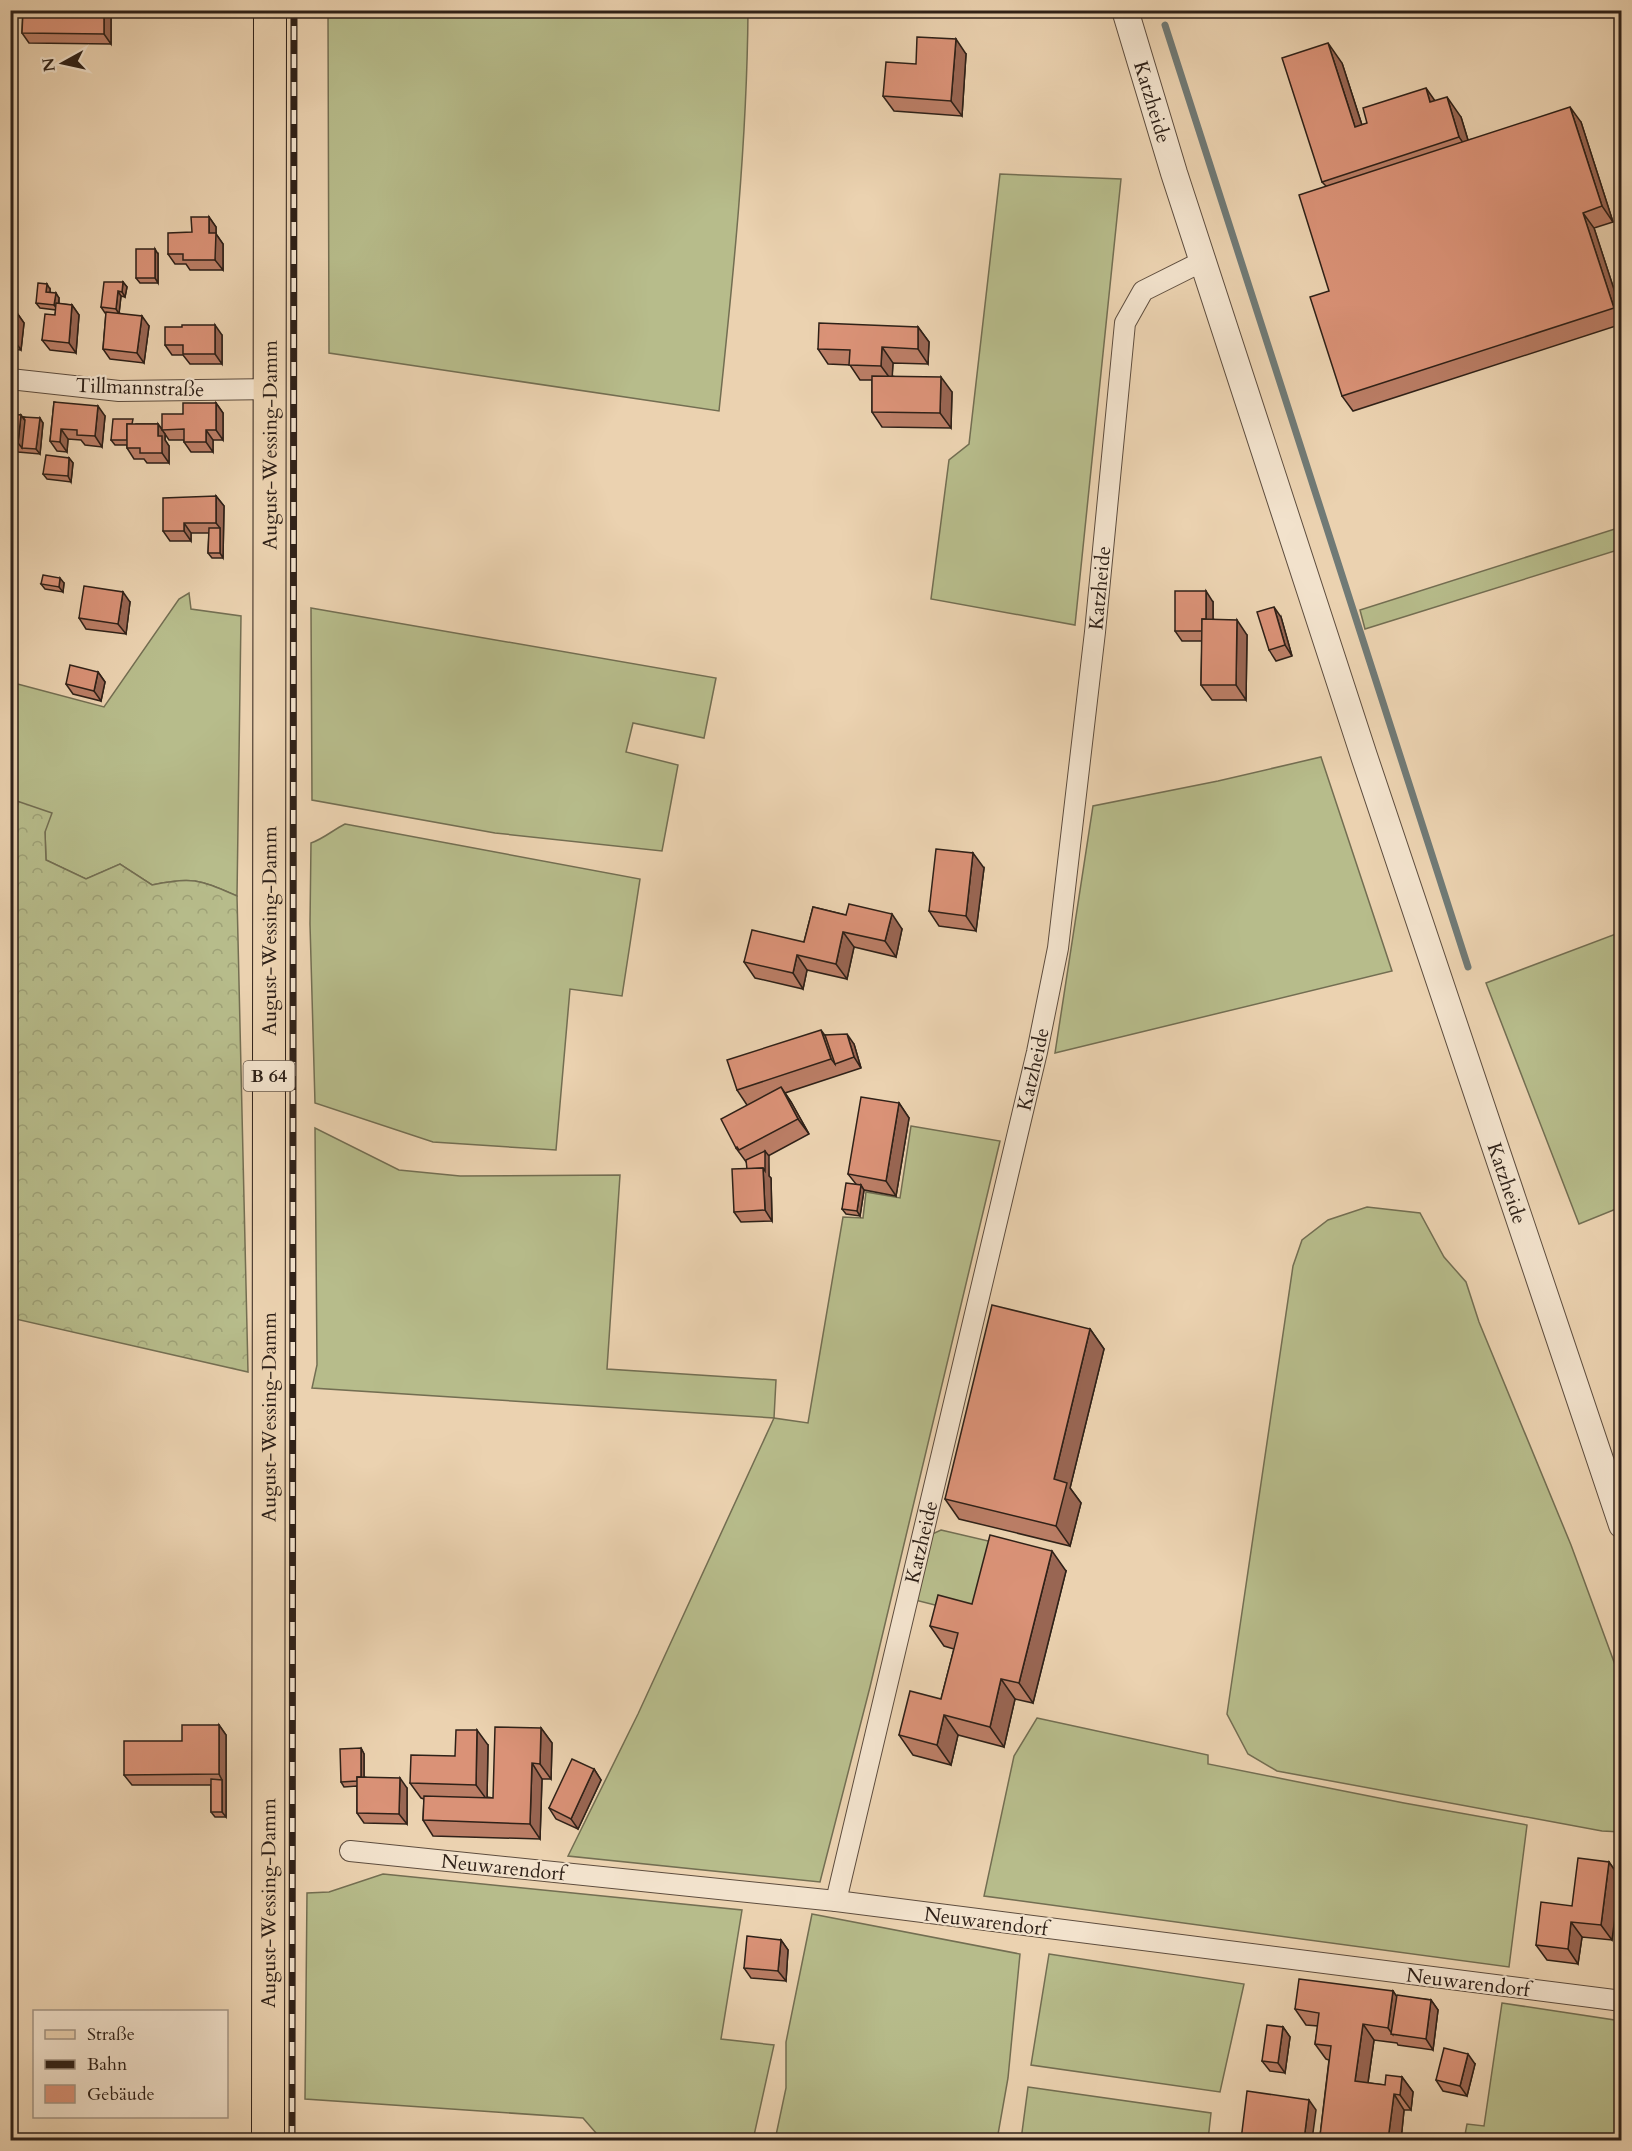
<svg xmlns="http://www.w3.org/2000/svg" width="1632" height="2151" font-family="Cardo,serif">
  <style>
    .grass { fill: #b7bc8b; stroke: #736e52; stroke-width: 1.5 }
    .forest { fill: url(#forest-crowns); stroke: #736e52; stroke-width: 1.5 }
    .lines { fill: none; stroke-linecap: round; stroke-linejoin: round }
    .stream { stroke: #707a76; stroke-width: 7 }
    .minor-casing { stroke: #5e4d3e; stroke-width: 22 }
    .tertiary-casing { stroke: #5e4d3e; stroke-width: 28 }
    .primary-casing { stroke: #2f2118; stroke-width: 34 }
    .minor { stroke: #f2e2cc; stroke-width: 20 }
    .tertiary { stroke: #f2e2cc; stroke-width: 26 }
    .primary { stroke: #ebd2b0; stroke-width: 32 }
    .rail-casing { stroke: #2f2118; stroke-width: 7 }
    .rail { stroke: #f2e2cc; stroke-width: 4.5; stroke-dasharray: 14; stroke-linecap: butt }
    .wall { fill: #bb7e66; stroke: #2f2118; stroke-width: 1.5 }
    .shaded-wall { fill: #996653; stroke: #2f2118; stroke-width: 1.5 }
    .building { fill: #da9277; stroke: #2f2118; stroke-width: 1.5 }
    .labels { text-anchor: middle; stroke-width: 4.5; stroke-linejoin: round; paint-order: stroke }
    .shield { fill: #f2e2cc; stroke: #6a5b4e; stroke-width: 1.5 }
    .shield-label { font-size: 18px; font-weight: bold; fill: #2f2118 }
    .street-label { font-size: 20px; fill: #2f2118; stroke: #f2e2cc }
  </style>
  <defs>
    <pattern id="forest-crowns" width="20" height="18" patternUnits="userSpaceOnUse" patternTransform="scale(1.5)"><rect width="20" height="18" fill="#b7bc8b"/><path d="M2 6a3 3 0 1 1 6 0M12 15a3 3 0 1 1 6 0" fill="none" stroke="#9ea177"/></pattern>
  </defs>
  <rect width="100%" height="100%" fill="#ebd2b0"/>
  <filter id="stains"><feTurbulence type="fractalNoise" baseFrequency=".00333" numOctaves="4"/><feColorMatrix values="0 0 0 0 .2 0 0 0 0 .09 0 0 0 0 .02 0 0 0 .5 -.17"/></filter>
  <radialGradient id="worn" r=".72"><stop offset=".6" stop-color="#630" stop-opacity="0"/><stop offset="1" stop-color="#630" stop-opacity=".3"/></radialGradient>
  <g class="grass">
    <path d="M328,11H748C747,144 733,278 719,411L329,353Z"/>
    <polygon points="1000,174 1121,179 1075,625 931,599 949,460 969,444"/>
    <polygon points="1621,527 1621,549 1365,629 1360,610"/>
    <path d="M189,593L191,609L241,616L237,896C200,880 192,876 152,885L120,864L86,879L46,860L45,832L13,799H11L10,682L104,707L179,599Z"/>
    <polygon points="311,608 716,678 704,738 633,723 626,752 678,765 662,851 495,833 312,800"/>
    <polygon points="1321,757 1392,971 1055,1053 1093,806 1218,781"/>
    <path d="M345,824L640,879L622,996L570,989L556,1150L433,1142L315,1103L310,924L311,843C323,839 333,830 345,824Z"/>
    <polygon points="1621,932 1621,1207 1579,1224 1486,983"/>
    <polygon points="911,1126 1000,1141 870,1687 820,1882 568,1856 638,1714 774,1418 312,1388 317,1365 315,1128 399,1170 460,1176 620,1175 607,1369 776,1380 774,1418 808,1423 843,1217 863,1218 866,1192 900,1198"/>
    <polygon points="1367,1207 1420,1213 1444,1257 1466,1282 1479,1322 1571,1545 1621,1681 1621,1832 1602,1831 1277,1771 1248,1754 1227,1714 1293,1266 1302,1240 1328,1220"/>
    <polygon points="941,1530 997,1543 979,1616 915,1600 930,1535"/>
    <polygon points="1037,1718 1208,1755 1208,1764 1404,1803 1527,1825 1509,1967 984,1896 1014,1756"/>
    <polygon points="383,1874 742,1910 721,2039 774,2045 753,2140 595,2140 596,2133 583,2118 305,2099 307,1893 329,1892"/>
    <polygon points="812,1914 1020,1954 1008,2078 997,2140 775,2140 786,2088 786,2042"/>
    <polygon points="1049,1954 1244,1984 1220,2092 1031,2065"/>
    <polygon points="1502,2003 1621,2021 1621,2140 1464,2140 1467,2124 1484,2126"/>
    <polygon points="1028,2087 1211,2113 1208,2140 1021,2140"/>
  </g>
  <path class="forest" d="M11,799L52,813L45,832L46,860L86,879L120,864L152,885C193,876 200,880 237,896L248,1372L11,1318Z"/>
  <g class="lines">
    <polyline class="stream" points="1165,25 1468,967"/>
    <defs>
      <g id="minor">
        <polyline points="10,379 119,391 270,389"/>
        <polyline points="350,1851 836,1901 1622,2001"/>
        <path id="s1" d="M836,1901L1037,1052L1058,948L1095,632L1125,323L1143,291L1203,261"/>
      </g>
      <g id="tertiary">
        <path id="s2" d="M1125,10L1174,173L1364,756L1622,1525"/>
      </g>
      <g id="primary">
        <path id="s3" d="M268,2140L270,10"/>
      </g>
    </defs>
    <use href="#minor" class="minor-casing"/>
    <use href="#tertiary" class="tertiary-casing"/>
    <use href="#primary" class="primary-casing"/>
    <use href="#minor" class="minor"/>
    <use href="#tertiary" class="tertiary"/>
    <use href="#primary" class="primary"/>
    <defs>
      <polyline id="rail" points="292,2140 294,10"/>
    </defs>
    <use href="#rail" class="rail-casing"/>
    <use href="#rail" class="rail"/>
  </g>
  <g class="wall">
    <polygon points="23,10 111,10 111,44 29,43 22,33"/>
    <polygon points="966,54 962,116 894,111 883,96 916,64"/>
    <polygon points="1342,63 1362,125 1435,101 1461,117 1468,140 1581,122 1613,222 1594,228 1622,314 1622,324 1353,411 1342,396 1329,291 1326,186 1322,182"/>
    <polygon points="209,217 216,227 216,234 223,244 223,270 190,270 186,264 175,264 168,254"/>
    <polygon points="158,254 158,283 140,283 136,278"/>
    <polygon points="123,282 127,287 125,297 121,296 119,313 149,326 144,363 110,359 103,349 106,313 105,313 101,307"/>
    <polygon points="50,289 50,292 59,298 59,304 72,305 79,315 76,353 50,350 42,340 55,315 56,310 40,308 36,303"/>
    <polygon points="10,312 17,313 24,323 21,350 10,349"/>
    <polygon points="182,327 222,335 222,364 190,364 183,355 172,355 165,345"/>
    <polygon points="918,327 929,342 928,364 893,363 892,376 952,392 951,428 882,427 872,412 872,380 860,380 850,365 828,364 818,349"/>
    <polygon points="54,402 105,416 102,447 85,445 81,440 68,439 67,452 57,451 50,441"/>
    <polygon points="216,403 223,413 223,440 213,440 213,452 191,452 184,442 184,440 169,440 165,434 165,440 169,446 169,463 147,463 144,459 134,459 127,448 127,445 115,445 111,440 136,424 158,424 162,429 183,414"/>
    <polygon points="10,404 15,410 14,414 43,423 40,454 18,452 11,442"/>
    <polygon points="69,458 73,463 71,482 47,479 43,474"/>
    <polygon points="216,496 224,506 223,558 212,558 208,553 209,533 191,533 191,541 170,541 163,531"/>
    <polygon points="64,583 63,592 45,589 41,584"/>
    <polygon points="130,602 126,634 86,629 79,618"/>
    <polygon points="1213,602 1213,619 1247,635 1246,700 1212,700 1201,685 1202,641 1182,641 1175,631"/>
    <polygon points="1281,617 1292,656 1276,661 1269,650"/>
    <polygon points="98,672 105,682 101,701 73,694 66,684"/>
    <polygon points="984,868 976,931 939,926 929,911"/>
    <polygon points="813,907 902,929 896,957 854,947 847,979 807,970 803,989 755,978 744,962 804,942"/>
    <polygon points="825,1035 854,1044 861,1068 785,1093 791,1102 809,1134 768,1156 769,1176 771,1178 772,1221 741,1222 734,1212 747,1169 747,1163 736,1148 747,1105 737,1090"/>
    <polygon points="899,1103 909,1118 896,1196 864,1190 860,1216 846,1214 842,1209 856,1184 848,1174"/>
    <polygon points="1090,1329 1104,1349 1070,1488 1081,1503 1070,1546 959,1519 945,1499"/>
    <polygon points="1066,1571 1033,1703 1015,1699 1004,1747 958,1735 951,1765 913,1755 899,1735 941,1699 954,1649 944,1646 930,1626 972,1604"/>
    <polygon points="219,1725 226,1735 226,1817 215,1817 211,1812 211,1785 132,1785 124,1775 182,1741"/>
    <polygon points="541,1728 552,1743 551,1779 542,1779 540,1839 433,1836 423,1820 424,1799 421,1798 410,1783 455,1756 488,1745 487,1797 493,1798"/>
    <polygon points="361,1748 364,1754 364,1777 407,1788 407,1824 364,1823 357,1813 357,1786 344,1787 341,1782"/>
    <polygon points="594,1769 601,1780 578,1829 556,1819 549,1808"/>
    <polygon points="1609,1862 1620,1878 1612,1940 1582,1937 1578,1964 1547,1960 1536,1945 1572,1906"/>
    <polygon points="781,1940 788,1950 786,1981 751,1978 744,1968"/>
    <polygon points="1393,1991 1396,1996 1431,2000 1438,2010 1433,2050 1398,2045 1397,2043 1374,2040 1368,2083 1385,2085 1402,2077 1413,2092 1411,2110 1404,2110 1401,2140 1324,2140 1320,2136 1329,2060 1326,2059 1315,2044 1318,2026 1306,2025 1295,2009"/>
    <polygon points="1283,2027 1290,2037 1285,2073 1270,2071 1262,2061"/>
    <polygon points="1475,2064 1467,2096 1443,2091 1436,2080"/>
  </g>
  <g class="shaded-wall">
    <polygon points="104,10 111,11 111,44 104,34"/>
    <polygon points="956,39 966,54 962,116 951,101"/>
    <polygon points="1328,43 1342,63 1369,147 1355,127"/>
    <polygon points="1426,88 1440,108 1430,102"/>
    <polygon points="1447,97 1461,117 1473,157 1459,137"/>
    <polygon points="1570,107 1581,122 1613,222 1602,206"/>
    <polygon points="1583,213 1594,228 1622,314 1622,319 1614,308"/>
    <polygon points="209,217 216,227 216,234 223,244 223,270 215,260 209,233"/>
    <polygon points="155,249 158,254 158,283 155,278"/>
    <polygon points="123,282 127,287 125,297 122,292"/>
    <polygon points="47,284 50,289 50,297 46,292"/>
    <polygon points="118,291 121,296 119,314 116,309"/>
    <polygon points="56,293 59,298 58,310 54,305"/>
    <polygon points="72,305 79,315 76,353 69,343"/>
    <polygon points="17,313 24,323 21,350 14,340"/>
    <polygon points="142,316 149,326 144,363 137,353"/>
    <polygon points="215,325 222,335 222,364 215,354"/>
    <polygon points="918,327 929,342 928,364 918,349"/>
    <polygon points="882,347 893,363 892,381 881,366"/>
    <polygon points="941,377 952,392 951,428 940,413"/>
    <polygon points="216,403 223,413 223,440 216,430"/>
    <polygon points="10,404 15,410 13,424 10,420"/>
    <polygon points="98,406 105,416 102,447 95,436"/>
    <polygon points="21,415 28,425 22,448 18,443"/>
    <polygon points="40,418 43,423 40,454 36,449"/>
    <polygon points="158,424 165,434 165,440 169,446 169,463 162,453 158,436"/>
    <polygon points="61,429 68,439 67,452 60,442"/>
    <polygon points="206,430 213,440 213,452 206,442"/>
    <polygon points="69,458 73,463 71,482 68,476"/>
    <polygon points="216,496 224,506 223,558 220,553 220,528 216,523"/>
    <polygon points="184,523 191,533 191,541 184,531"/>
    <polygon points="60,578 64,583 63,592 59,587"/>
    <polygon points="1206,591 1213,602 1213,641 1206,631"/>
    <polygon points="123,592 130,602 126,634 118,624"/>
    <polygon points="1274,607 1281,617 1292,656 1285,645"/>
    <polygon points="1237,620 1247,635 1246,700 1236,685"/>
    <polygon points="98,672 105,682 101,701 94,691"/>
    <polygon points="973,853 984,868 976,931 966,916"/>
    <polygon points="892,914 902,929 896,957 885,941"/>
    <polygon points="843,932 854,947 847,979 836,964"/>
    <polygon points="797,955 807,970 803,989 793,973"/>
    <polygon points="821,1030 832,1045 835,1064 831,1059"/>
    <polygon points="847,1034 854,1044 861,1068 854,1057"/>
    <polygon points="781,1087 791,1102 809,1134 798,1119"/>
    <polygon points="899,1103 909,1118 896,1196 886,1181"/>
    <polygon points="765,1151 769,1156 769,1176 771,1178 772,1221 765,1210 763,1168"/>
    <polygon points="861,1185 864,1190 860,1216 857,1211"/>
    <polygon points="1090,1329 1104,1349 1070,1488 1081,1503 1070,1546 1056,1526 1054,1479"/>
    <polygon points="1052,1551 1066,1571 1033,1703 1019,1683"/>
    <polygon points="1001,1679 1015,1699 1004,1747 990,1727"/>
    <polygon points="944,1715 958,1735 951,1765 937,1745"/>
    <polygon points="219,1725 226,1735 226,1817 222,1812 222,1780 219,1774"/>
    <polygon points="541,1728 552,1743 551,1779 540,1764"/>
    <polygon points="477,1730 488,1745 487,1800 476,1785"/>
    <polygon points="361,1748 364,1754 364,1786 361,1781"/>
    <polygon points="532,1763 542,1779 540,1839 530,1824"/>
    <polygon points="594,1769 601,1780 578,1829 571,1819"/>
    <polygon points="400,1778 407,1788 407,1824 399,1814"/>
    <polygon points="1609,1862 1620,1878 1612,1940 1601,1925"/>
    <polygon points="1571,1922 1582,1937 1578,1964 1568,1949"/>
    <polygon points="781,1940 788,1950 786,1981 778,1971"/>
    <polygon points="1393,1991 1403,2006 1393,2035 1388,2028"/>
    <polygon points="1431,2000 1438,2010 1433,2050 1426,2039"/>
    <polygon points="1363,2024 1374,2040 1366,2096 1355,2081"/>
    <polygon points="1283,2027 1290,2037 1285,2073 1278,2063"/>
    <polygon points="1468,2054 1475,2064 1467,2096 1460,2086"/>
    <polygon points="1402,2077 1413,2092 1411,2110 1400,2095"/>
    <polygon points="1394,2094 1404,2110 1401,2140 1388,2140"/>
    <polygon points="1309,2100 1316,2110 1312,2140 1304,2140"/>
  </g>
  <g class="building">
    <polygon points="23,10 104,10 104,34 22,33"/>
    <polygon points="917,37 956,39 951,101 883,96 886,62 916,64"/>
    <polygon points="1328,43 1355,127 1367,123 1363,108 1426,88 1430,102 1447,97 1459,137 1322,182 1282,58"/>
    <polygon points="1570,107 1602,206 1583,213 1614,308 1342,396 1310,297 1329,291 1299,195"/>
    <polygon points="191,217 209,217 209,233 216,233 215,260 183,260 183,254 168,254 168,233 192,232"/>
    <rect x="136" y="249" width="19" height="29"/>
    <polygon points="104,282 123,282 122,292 118,291 116,309 101,307"/>
    <polygon points="38,283 47,284 46,292 56,293 54,305 36,303"/>
    <polygon points="56,303 72,305 69,343 42,340 45,314 55,315"/>
    <polygon points="10,312 17,313 14,340 10,340"/>
    <polygon points="106,312 142,316 137,353 103,349"/>
    <polygon points="819,323 918,327 918,349 882,347 881,366 849,365 850,350 818,349"/>
    <polygon points="182,325 215,325 215,354 183,354 183,345 165,345 165,327 182,327"/>
    <polygon points="872,376 941,377 940,413 872,412"/>
    <polygon points="54,402 98,406 95,436 77,435 77,430 61,429 60,442 50,441"/>
    <polygon points="183,403 216,403 216,430 206,430 206,442 184,442 184,429 162,430 162,414 183,414"/>
    <polygon points="10,414 21,415 18,443 11,442 11,433 10,433"/>
    <polygon points="23,417 40,418 36,449 22,448 25,420"/>
    <polygon points="113,419 133,419 132,424 127,424 127,440 111,440"/>
    <polygon points="127,424 158,424 158,436 162,436 162,453 140,453 140,448 127,448"/>
    <polygon points="46,455 69,458 68,476 43,474"/>
    <polygon points="216,496 216,523 184,523 184,531 163,531 163,498"/>
    <polygon points="209,528 220,528 220,553 208,553"/>
    <polygon points="43,575 60,578 59,587 41,584"/>
    <polygon points="84,586 123,592 118,624 79,618"/>
    <polygon points="1175,591 1206,591 1206,619 1202,619 1202,631 1175,631"/>
    <polygon points="1274,607 1285,645 1269,650 1257,612"/>
    <polygon points="1202,619 1237,620 1236,685 1201,685"/>
    <polygon points="70,665 98,672 94,691 66,684"/>
    <polygon points="936,849 973,853 966,916 929,911"/>
    <polygon points="849,904 892,914 885,941 843,932 836,964 797,955 793,973 744,962 752,930 804,942 813,907 846,915"/>
    <polygon points="821,1030 831,1059 737,1090 727,1060"/>
    <polygon points="847,1034 854,1057 835,1064 825,1035"/>
    <polygon points="781,1087 798,1119 739,1150 737,1147 736,1148 721,1119"/>
    <polygon points="861,1097 899,1103 886,1181 848,1174"/>
    <polygon points="765,1151 765,1171 763,1168 747,1169 746,1160"/>
    <polygon points="763,1168 765,1210 734,1212 732,1169"/>
    <polygon points="846,1183 861,1185 857,1211 842,1209"/>
    <polygon points="992,1305 1090,1329 1054,1479 1067,1483 1056,1526 945,1499"/>
    <polygon points="990,1535 1052,1551 1019,1683 1001,1679 990,1727 944,1715 937,1745 899,1735 910,1691 941,1699 958,1633 930,1626 938,1595 972,1604"/>
    <polygon points="182,1725 219,1725 219,1774 124,1775 124,1741 182,1741"/>
    <polygon points="495,1727 541,1728 540,1764 532,1763 530,1824 423,1820 424,1796 493,1798"/>
    <polygon points="456,1730 477,1730 476,1785 410,1783 411,1755 455,1756"/>
    <polygon points="361,1748 361,1777 357,1777 357,1781 341,1782 340,1749"/>
    <polygon points="572,1759 594,1769 571,1819 549,1808"/>
    <polygon points="357,1777 400,1778 399,1814 357,1813"/>
    <polygon points="211,1779 222,1780 222,1812 211,1812"/>
    <polygon points="1578,1858 1609,1862 1601,1925 1571,1922 1568,1949 1536,1945 1541,1902 1572,1906"/>
    <polygon points="747,1936 781,1940 778,1971 744,1968"/>
    <polygon points="1299,1979 1393,1991 1388,2028 1363,2024 1355,2081 1385,2085 1386,2075 1402,2077 1400,2095 1394,2094 1388,2140 1362,2140 1320,2136 1331,2046 1315,2044 1319,2013 1295,2009"/>
    <polygon points="1397,1995 1431,2000 1426,2039 1391,2034"/>
    <polygon points="1267,2025 1283,2027 1278,2063 1262,2061"/>
    <polygon points="1444,2048 1468,2054 1460,2086 1436,2080"/>
    <polygon points="1247,2091 1309,2100 1304,2140 1241,2140"/>
  </g>
  <g class="labels">
    <rect class="shield" x="243.5" y="1061" width="51" height="30" rx="4.5"/>
    <g class="shield-label">
      <text x="269" y="1082">B 64</text>
    </g>
    <g class="street-label">
      <text dy="7" stroke="none"><textPath href="#s2" startOffset="96">Katzheide</textPath></text>
      <text transform="translate(140 387) rotate(2)" y="7">Tillmannstraße</text>
      <text dy="7" stroke="none"><textPath href="#s3" startOffset="1695">August-Wessing-Damm</textPath></text>
      <text dy="7" stroke="none"><textPath href="#s1" startOffset="1341">Katzheide</textPath></text>
      <text dy="7" stroke="none"><textPath href="#s3" startOffset="1209">August-Wessing-Damm</textPath></text>
      <text dy="7" stroke="none"><textPath href="#s1" startOffset="855">Katzheide</textPath></text>
      <text dy="7" stroke="none"><textPath href="#s2" startOffset="1234">Katzheide</textPath></text>
      <text dy="7" stroke="none"><textPath href="#s3" startOffset="723">August-Wessing-Damm</textPath></text>
      <text dy="7" stroke="none"><textPath href="#s1" startOffset="369">Katzheide</textPath></text>
      <text transform="translate(503 1867) rotate(6)" y="7">Neuwarendorf</text>
      <text dy="7" stroke="none"><textPath href="#s3" startOffset="237">August-Wessing-Damm</textPath></text>
      <text transform="translate(986 1921) rotate(7)" y="7">Neuwarendorf</text>
      <text transform="translate(1468 1982) rotate(7)" y="7">Neuwarendorf</text>
    </g>
  </g>
  <rect width="1632" height="2151" fill="none" stroke="#ebd2b0" stroke-width="36"/>
  <rect x="12" y="12" width="1608" height="2127" fill="none" stroke="#2f2118" stroke-width="3"/>
  <rect x="18" y="18" width="1596" height="2115" fill="none" stroke="#2f2118" stroke-width="1.5"/>
  <rect x="33" y="2010" width="195" height="108" fill="#f2e2cc" stroke="#a49584" stroke-width="1.5"/>
  <rect x="45" y="2030" width="30" height="9" fill="#ebd2b0" stroke="#a49584" stroke-width="1.5"/>
  <text x="87" y="2040" font-size="18" fill="#2f2118">Straße</text>
  <rect x="45" y="2060" width="30" height="9" fill="#2f2118" stroke="#a49584" stroke-width="1.5"/>
  <text x="87" y="2070" font-size="18" fill="#2f2118">Bahn</text>
  <rect x="45" y="2085" width="30" height="18" fill="#da9277" stroke="#a49584" stroke-width="1.5"/>
  <text x="87" y="2100" font-size="18" fill="#2f2118">Gebäude</text>
  <g transform="translate(63 63) rotate(262)" stroke="#f2e2cc" stroke-width="4.5" paint-order="stroke">
  <path d="M0-4.5L10 22L0 15L-10 22Z" fill="#2f2118"/>
  <text y="-9" font-size="16" font-weight="bold" text-anchor="middle" fill="#2f2118">N</text>
  </g>
  <rect width="100%" height="100%" filter="url(#stains)"/>
  <rect width="100%" height="100%" fill="url(#worn)"/>
</svg>
